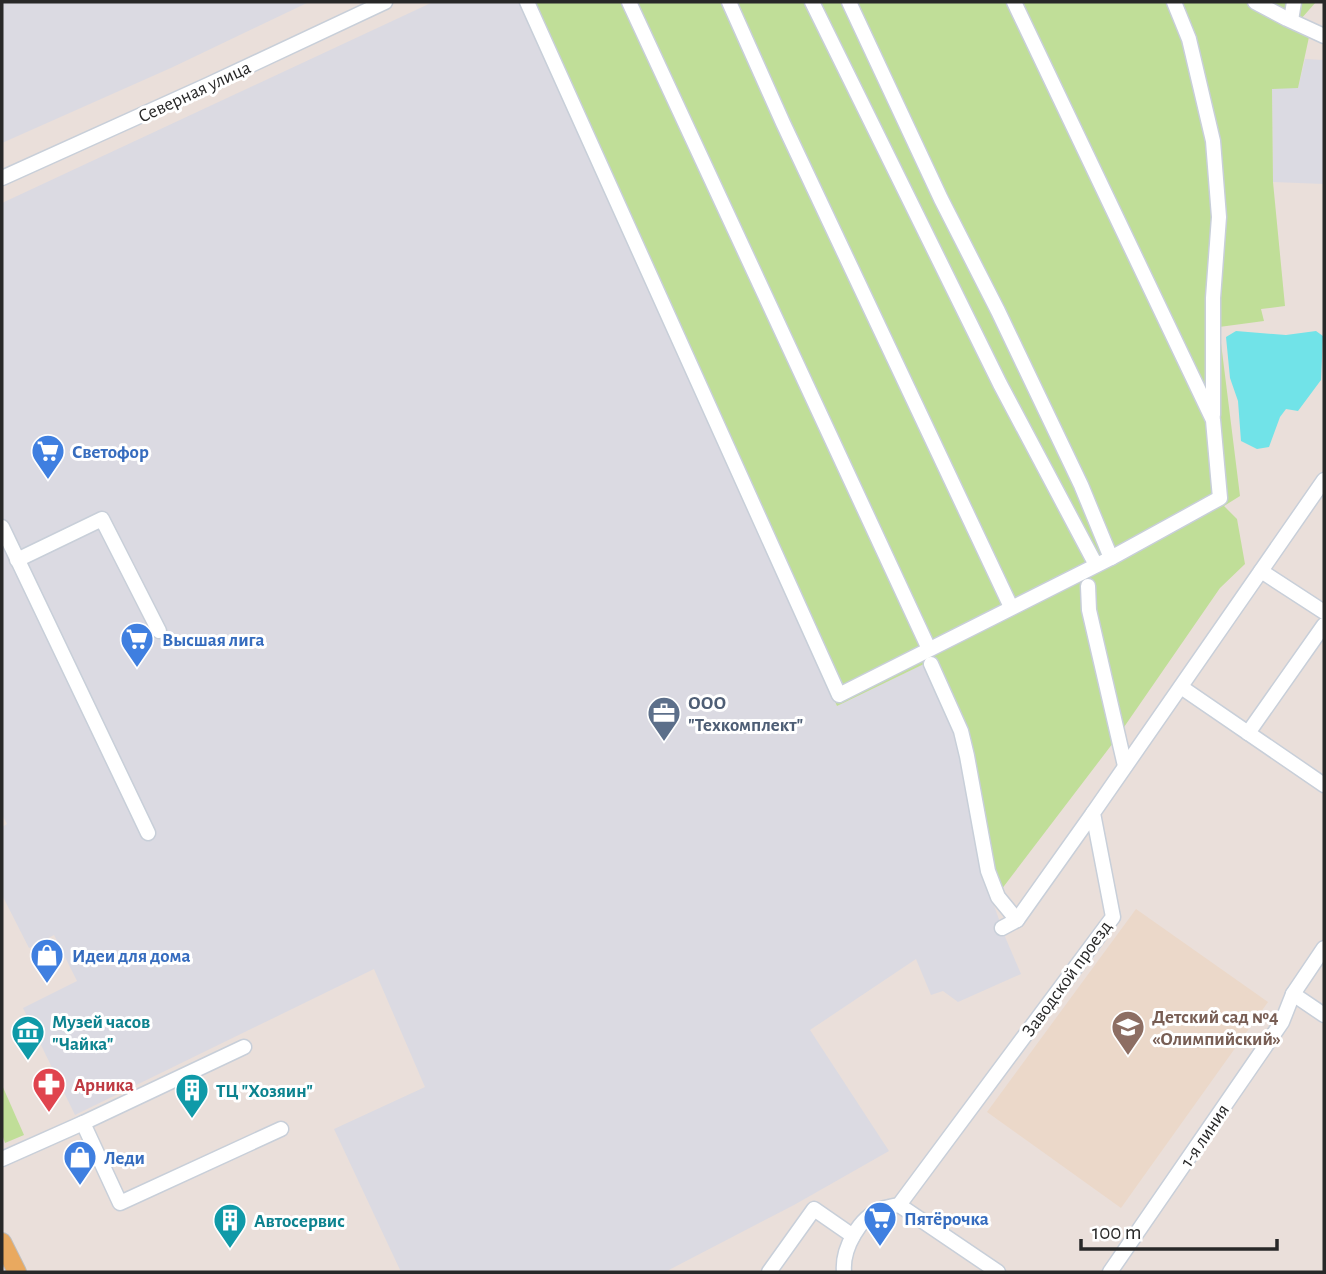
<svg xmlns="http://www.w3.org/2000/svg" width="1326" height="1274" font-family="'Alegreya Sans',sans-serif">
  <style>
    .industrial { fill: #dbdae2 }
    .education { fill: #ebd8c9 }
    .green { fill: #c0de98 }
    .water { fill: #71e3e8 }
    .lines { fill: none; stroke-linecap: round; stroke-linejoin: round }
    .minor-casing { stroke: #c8cfd9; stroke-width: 17 }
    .major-casing { stroke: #bebebe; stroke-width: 20 }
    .minor { stroke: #fff; stroke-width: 14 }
    .major { stroke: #e9a95f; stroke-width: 18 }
    .labels { text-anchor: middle; stroke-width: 6; stroke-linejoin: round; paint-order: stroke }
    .street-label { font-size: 19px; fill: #282828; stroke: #fff }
    .shop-label { font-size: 19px; font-weight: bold; fill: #366cbe; stroke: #fff; text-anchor: start }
    .service-label { font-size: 19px; font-weight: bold; fill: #4e5e75; stroke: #fff; text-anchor: start }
    .education-label { font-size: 19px; font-weight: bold; fill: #785e54; stroke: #fff; text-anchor: start }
    .culture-label { font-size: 19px; font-weight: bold; fill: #0d838f; stroke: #fff; text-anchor: start }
    .health-label { font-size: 19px; font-weight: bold; fill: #be3a42; stroke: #fff; text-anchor: start }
  </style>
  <rect width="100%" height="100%" fill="#eadfda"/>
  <g class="industrial">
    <polygon points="2,2 309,2 173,67 2,143"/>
    <polygon points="433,2 520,2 614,214 757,524 837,706 924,664 953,725 991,897 1006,939 1021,974 958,1002 943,991 931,995 916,959 810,1030 889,1151 794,1205 665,1272 401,1272 334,1129 425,1087 374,969 75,1115 23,1008 77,981 54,935 29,948 2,895 2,827 7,824 2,815 2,203"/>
    <polygon points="1305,59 1324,60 1324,184 1273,182 1272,88 1298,88"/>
  </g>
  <polygon class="education" points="1136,909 1268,1002 1121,1208 987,1112"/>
  <g class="green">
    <polygon points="520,2 1316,2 1293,28 1309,37 1298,88 1272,89 1273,182 1285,306 1261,309 1264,321 1219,327 1240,496 1224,506 1237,519 1245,564 1220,588 1113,743 1001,890 978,838 953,725 924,664 837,706 614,214"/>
    <polygon points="2,1085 24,1135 5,1143 2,1134"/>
  </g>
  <polygon class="water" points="1236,331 1286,335 1316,331 1323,336 1321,380 1298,411 1286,409 1280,417 1269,447 1257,449 1241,441 1238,401 1230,378 1226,337"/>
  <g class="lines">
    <defs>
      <g id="minor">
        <polyline points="527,2 839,695 1111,558 1220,498 1213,420 1014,2"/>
        <polyline points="629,2 929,649"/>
        <polyline points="729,2 783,123 1011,607"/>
        <polyline points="812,2 1000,384 1096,565"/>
        <polyline points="849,2 941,199 998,311 1081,485 1111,558"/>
        <polyline points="1174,2 1189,39 1213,141 1219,217 1213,298 1213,415"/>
        <polyline points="1255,2 1287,19 1324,36"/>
        <polyline points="1291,20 1294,2"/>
        <polyline points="2,178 208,85 385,2"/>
        <polyline points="2,527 148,833"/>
        <polyline points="17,560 102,519 159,631"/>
        <polyline points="1261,571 1324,612"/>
        <polyline points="1088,586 1089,610 1125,766"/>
        <polyline points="931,664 961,731 967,756 988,871 998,897 1017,920"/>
        <polyline points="1181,687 1324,785"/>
        <polyline points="1248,733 1324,625"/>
        <polyline points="1002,928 1017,920 1093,813"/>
        <polyline points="1293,994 1324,1015"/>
        <polyline points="83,1123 120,1203 281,1129"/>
        <polyline points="2,1159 83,1123 244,1047"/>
        <polyline points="899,1205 998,1272"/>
        <polyline points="769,1272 814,1209 853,1236"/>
        <path d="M844,1272C842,1249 859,1217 882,1209C887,1207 894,1206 899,1205L1113,917L1093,813L1324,480"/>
        <polyline points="1110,1272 1282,1022 1293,994 1324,948"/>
      </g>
      <polyline id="major" points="2,1242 17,1272"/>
    </defs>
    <use href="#minor" class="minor-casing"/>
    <use href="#major" class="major-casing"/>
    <use href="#minor" class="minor"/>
    <use href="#major" class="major"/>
  </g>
  <defs>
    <symbol id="supermarket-pin" viewBox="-11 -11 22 30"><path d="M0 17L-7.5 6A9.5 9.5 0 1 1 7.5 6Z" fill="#3f7fe0" stroke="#fff"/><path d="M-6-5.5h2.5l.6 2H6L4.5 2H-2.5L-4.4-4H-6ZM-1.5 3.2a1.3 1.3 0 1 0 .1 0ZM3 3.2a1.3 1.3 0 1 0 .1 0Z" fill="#fff"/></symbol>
    <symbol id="office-pin" viewBox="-11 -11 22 30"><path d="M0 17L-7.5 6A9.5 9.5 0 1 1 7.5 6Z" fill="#5c6f8a" stroke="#fff"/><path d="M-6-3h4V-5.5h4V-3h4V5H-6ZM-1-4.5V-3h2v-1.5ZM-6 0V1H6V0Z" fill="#fff"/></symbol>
    <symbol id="shop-pin" viewBox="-11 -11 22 30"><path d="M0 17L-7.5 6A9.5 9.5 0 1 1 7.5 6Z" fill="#3f7fe0" stroke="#fff"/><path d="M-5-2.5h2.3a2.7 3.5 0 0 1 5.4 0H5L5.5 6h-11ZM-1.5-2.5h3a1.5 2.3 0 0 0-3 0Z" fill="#fff"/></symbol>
    <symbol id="school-pin" viewBox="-11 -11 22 30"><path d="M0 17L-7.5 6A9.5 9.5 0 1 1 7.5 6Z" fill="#8d6e63" stroke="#fff"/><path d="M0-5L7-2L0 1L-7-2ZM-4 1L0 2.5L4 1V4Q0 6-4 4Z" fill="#fff"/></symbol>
    <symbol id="museum-pin" viewBox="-11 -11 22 30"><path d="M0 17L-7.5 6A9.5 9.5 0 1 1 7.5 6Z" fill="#0f9aa8" stroke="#fff"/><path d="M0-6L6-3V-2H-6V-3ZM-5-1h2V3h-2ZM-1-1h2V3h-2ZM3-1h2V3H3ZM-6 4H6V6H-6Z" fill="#fff"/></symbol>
    <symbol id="pharmacy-pin" viewBox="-11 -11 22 30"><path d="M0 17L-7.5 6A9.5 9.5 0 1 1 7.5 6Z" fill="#e0444e" stroke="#fff"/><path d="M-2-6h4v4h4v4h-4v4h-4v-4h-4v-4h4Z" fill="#fff"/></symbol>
    <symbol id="building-pin" viewBox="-11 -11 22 30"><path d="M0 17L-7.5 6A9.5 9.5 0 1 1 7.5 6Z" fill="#0f9aa8" stroke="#fff"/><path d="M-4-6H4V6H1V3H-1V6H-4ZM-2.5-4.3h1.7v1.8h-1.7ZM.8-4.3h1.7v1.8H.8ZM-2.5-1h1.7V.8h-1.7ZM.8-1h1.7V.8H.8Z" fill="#fff"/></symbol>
  </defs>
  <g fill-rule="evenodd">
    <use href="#supermarket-pin" x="29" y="432" width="38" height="52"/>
    <use href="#supermarket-pin" x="118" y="620" width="38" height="52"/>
    <use href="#office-pin" x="645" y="694" width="38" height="52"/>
    <use href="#shop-pin" x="28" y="936" width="38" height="52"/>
    <use href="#school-pin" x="1109" y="1008" width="38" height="52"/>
    <use href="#museum-pin" x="9" y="1013" width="38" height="52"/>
    <use href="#pharmacy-pin" x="30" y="1065" width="38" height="52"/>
    <use href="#building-pin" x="173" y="1071" width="38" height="52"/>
    <use href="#shop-pin" x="61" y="1138" width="38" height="52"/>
    <use href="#supermarket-pin" x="861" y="1199" width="38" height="52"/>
    <use href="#building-pin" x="211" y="1201" width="38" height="52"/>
  </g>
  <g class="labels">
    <g class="street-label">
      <text transform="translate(194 91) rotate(-25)" y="7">Северная улица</text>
      <text transform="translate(1066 978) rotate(-54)" y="7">Заводской проезд</text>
      <text transform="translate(1204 1135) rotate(-56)" y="7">1-я линия</text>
    </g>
    <g class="shop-label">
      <text x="72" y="458">Светофор</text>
      <text x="162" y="646">Высшая лига</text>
      <text x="72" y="962">Идеи для дома</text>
      <text x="104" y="1164">Леди</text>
      <text x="904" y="1225">Пятёрочка</text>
    </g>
    <g class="service-label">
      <text x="688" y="709">ООО<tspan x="688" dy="22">"Техкомплект"</tspan></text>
    </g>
    <g class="education-label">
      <text x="1152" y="1023">Детский сад №4<tspan x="1152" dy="22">«Олимпийский»</tspan></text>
    </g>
    <g class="culture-label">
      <text x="52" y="1028">Музей часов<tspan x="52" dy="22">"Чайка"</tspan></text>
      <text x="216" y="1097">ТЦ "Хозяин"</text>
      <text x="254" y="1227">Автосервис</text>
    </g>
    <g class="health-label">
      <text x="74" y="1091">Арника</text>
    </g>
  </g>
  <rect width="1326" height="1274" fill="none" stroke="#282828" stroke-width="7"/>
  <path d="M1081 1239v10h196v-10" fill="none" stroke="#282828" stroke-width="3.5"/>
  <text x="1092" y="1239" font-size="21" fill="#282828" stroke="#ffffff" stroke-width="5" paint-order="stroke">100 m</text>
</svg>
